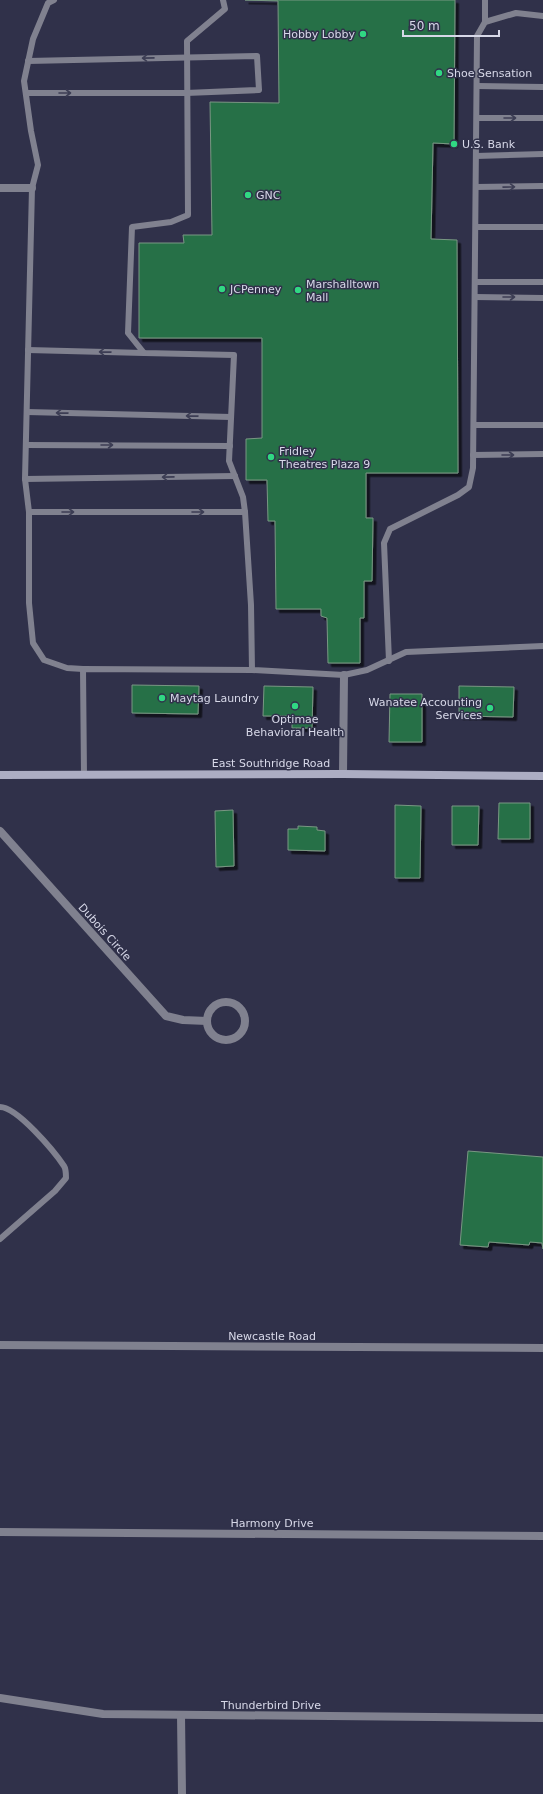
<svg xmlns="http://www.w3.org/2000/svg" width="543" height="1794" font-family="'DejaVu Sans',sans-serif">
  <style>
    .building { fill: #277047; stroke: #799783; filter: url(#shadow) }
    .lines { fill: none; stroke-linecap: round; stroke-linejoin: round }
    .lane { stroke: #80818f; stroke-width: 6 }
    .street { stroke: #80818f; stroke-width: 8 }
    .secondary { stroke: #acadc3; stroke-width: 8 }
    .oneway { stroke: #3c3d54 }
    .poi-dot { fill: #30d883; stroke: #30314a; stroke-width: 1.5 }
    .labels { text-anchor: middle; stroke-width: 3; stroke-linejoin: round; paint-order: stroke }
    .poi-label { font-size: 11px; fill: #d7d8e8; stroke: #30314a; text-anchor: start }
    .street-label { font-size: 11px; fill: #d7d8e8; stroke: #30314a }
  </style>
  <defs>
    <filter id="shadow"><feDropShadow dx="3.5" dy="3.5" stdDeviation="0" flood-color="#0009"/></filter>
  </defs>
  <rect width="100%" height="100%" fill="#30314a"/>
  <g class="building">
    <polygon points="245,0 455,0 454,144 433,143 431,239 457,240 458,473 366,473 366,518 373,518 372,581 364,581 364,618 360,618 360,663 328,663 327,618 321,616 321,609 276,609 275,521 268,521 267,480 246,480 246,439 262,438 262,338 139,338 139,243 184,243 183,235 212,235 210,102 279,103 278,1"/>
    <polygon points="132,685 199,686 198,714 132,713"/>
    <polygon points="264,686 313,687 312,728 292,728 292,716 263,716"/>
    <polygon points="459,686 514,687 513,717 459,716"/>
    <polygon points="390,694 422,694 422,742 389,742"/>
    <polygon points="499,803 530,803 530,839 498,839"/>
    <polygon points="395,805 421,806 420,878 395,878"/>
    <polygon points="452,806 479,806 478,845 452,845"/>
    <polygon points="233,810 234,866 216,867 215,811"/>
    <polygon points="298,826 317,827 317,830 325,831 325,851 288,850 288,829 298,829"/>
    <polygon points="468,1151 543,1157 543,1249 542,1243 530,1242 529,1245 489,1242 488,1247 460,1245"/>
  </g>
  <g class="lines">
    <g class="lane">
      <polyline points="54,0 48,3 33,39 24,81 31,131 38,165 32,188 25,479 29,512 29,603 33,643 44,660 67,668 83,669"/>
      <polyline points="223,0 225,9 187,41 188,215 171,222 132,227 128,333 144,353 234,355 229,461 243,497 245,512 251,605 252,670 344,675 367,670 406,652 543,646"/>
      <polyline points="485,0 485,22"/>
      <polyline points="478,86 543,87"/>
      <polyline points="26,93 186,93 259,90 257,56 28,61"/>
      <polyline points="477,118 543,118"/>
      <polyline points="476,156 543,154"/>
      <polyline points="476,187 543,186"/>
      <polyline points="476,227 543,227"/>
      <polyline points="475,282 543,282"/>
      <polyline points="475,297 543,298"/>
      <polyline points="28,350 144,353"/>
      <polyline points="27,412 231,417"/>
      <polyline points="474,425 543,425"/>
      <polyline points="26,445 230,446"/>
      <polyline points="473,455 543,454"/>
      <polyline points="25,479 235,476"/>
      <polyline points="29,512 245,512"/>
      <polyline points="389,661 384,543 390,529 458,495 469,487 473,468 477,36 485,22 516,13 543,16"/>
      <polyline points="84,775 83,669 252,670"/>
      <path d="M0,1107C17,1107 54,1151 64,1166C66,1169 66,1174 66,1178L55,1191L0,1239"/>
    </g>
    <g class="street">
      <polyline points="0,188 32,188"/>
      <polyline points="343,774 344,675"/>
      <polyline points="0,831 166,1016 183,1020 207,1021"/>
      <circle cx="226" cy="1021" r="19"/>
      <polyline points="0,1345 543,1348"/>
      <polyline points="0,1532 543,1536"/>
      <polyline points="0,1698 103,1714 543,1718"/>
      <polyline points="181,1715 182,1794"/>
    </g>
    <polyline class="secondary" points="0,775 343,774 543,776"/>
  </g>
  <defs><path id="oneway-shaft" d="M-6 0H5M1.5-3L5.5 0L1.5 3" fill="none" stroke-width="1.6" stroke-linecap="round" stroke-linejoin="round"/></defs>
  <g class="oneway">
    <use href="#oneway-shaft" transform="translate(148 58) rotate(179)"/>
    <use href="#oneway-shaft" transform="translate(65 93)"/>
    <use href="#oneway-shaft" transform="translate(510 118)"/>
    <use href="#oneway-shaft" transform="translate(509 187) rotate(-1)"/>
    <use href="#oneway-shaft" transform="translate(509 297)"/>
    <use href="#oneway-shaft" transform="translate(105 352) rotate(-179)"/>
    <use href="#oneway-shaft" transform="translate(62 413) rotate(-179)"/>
    <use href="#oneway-shaft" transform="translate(192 416) rotate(-179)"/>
    <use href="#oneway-shaft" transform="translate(107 445)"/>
    <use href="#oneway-shaft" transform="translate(508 455)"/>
    <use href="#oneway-shaft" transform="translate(168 477) rotate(179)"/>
    <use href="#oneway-shaft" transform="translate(68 512)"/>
    <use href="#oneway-shaft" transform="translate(198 512)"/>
  </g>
  <g class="poi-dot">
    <circle cx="363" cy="34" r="4"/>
    <circle cx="439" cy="73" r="4"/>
    <circle cx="454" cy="144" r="4"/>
    <circle cx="248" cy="195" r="4"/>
    <circle cx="222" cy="289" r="4"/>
    <circle cx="298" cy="290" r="4"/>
    <circle cx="271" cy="457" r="4"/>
    <circle cx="162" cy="698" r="4"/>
    <circle cx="295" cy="706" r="4"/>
    <circle cx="490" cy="708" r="4"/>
  </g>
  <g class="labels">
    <g class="poi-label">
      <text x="355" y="38" text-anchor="end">Hobby Lobby</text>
      <text x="447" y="77">Shoe Sensation</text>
      <text x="462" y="148">U.S. Bank</text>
      <text x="256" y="199">GNC</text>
      <text x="306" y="288">Marshalltown<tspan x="306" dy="13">Mall</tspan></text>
      <text x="230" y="293">JCPenney</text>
      <text x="279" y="455">Fridley<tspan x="279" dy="13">Theatres Plaza 9</tspan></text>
      <text x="170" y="702">Maytag Laundry</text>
      <text x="482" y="706" text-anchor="end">Wanatee Accounting<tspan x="482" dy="13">Services</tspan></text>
      <text x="295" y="723" text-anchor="middle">Optimae<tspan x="295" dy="13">Behavioral Health</tspan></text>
    </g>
    <g class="street-label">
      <text x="271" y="767">East Southridge Road</text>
      <text transform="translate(105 932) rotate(48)" y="4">Dubois Circle</text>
      <text x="272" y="1340">Newcastle Road</text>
      <text x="272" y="1527">Harmony Drive</text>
      <text x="271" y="1709">Thunderbird Drive</text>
    </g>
  </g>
  <path d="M403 30v6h96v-6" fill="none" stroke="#d7d8e8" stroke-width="2"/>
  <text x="409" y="30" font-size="12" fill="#d7d8e8" stroke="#30314a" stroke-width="3" paint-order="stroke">50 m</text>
</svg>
